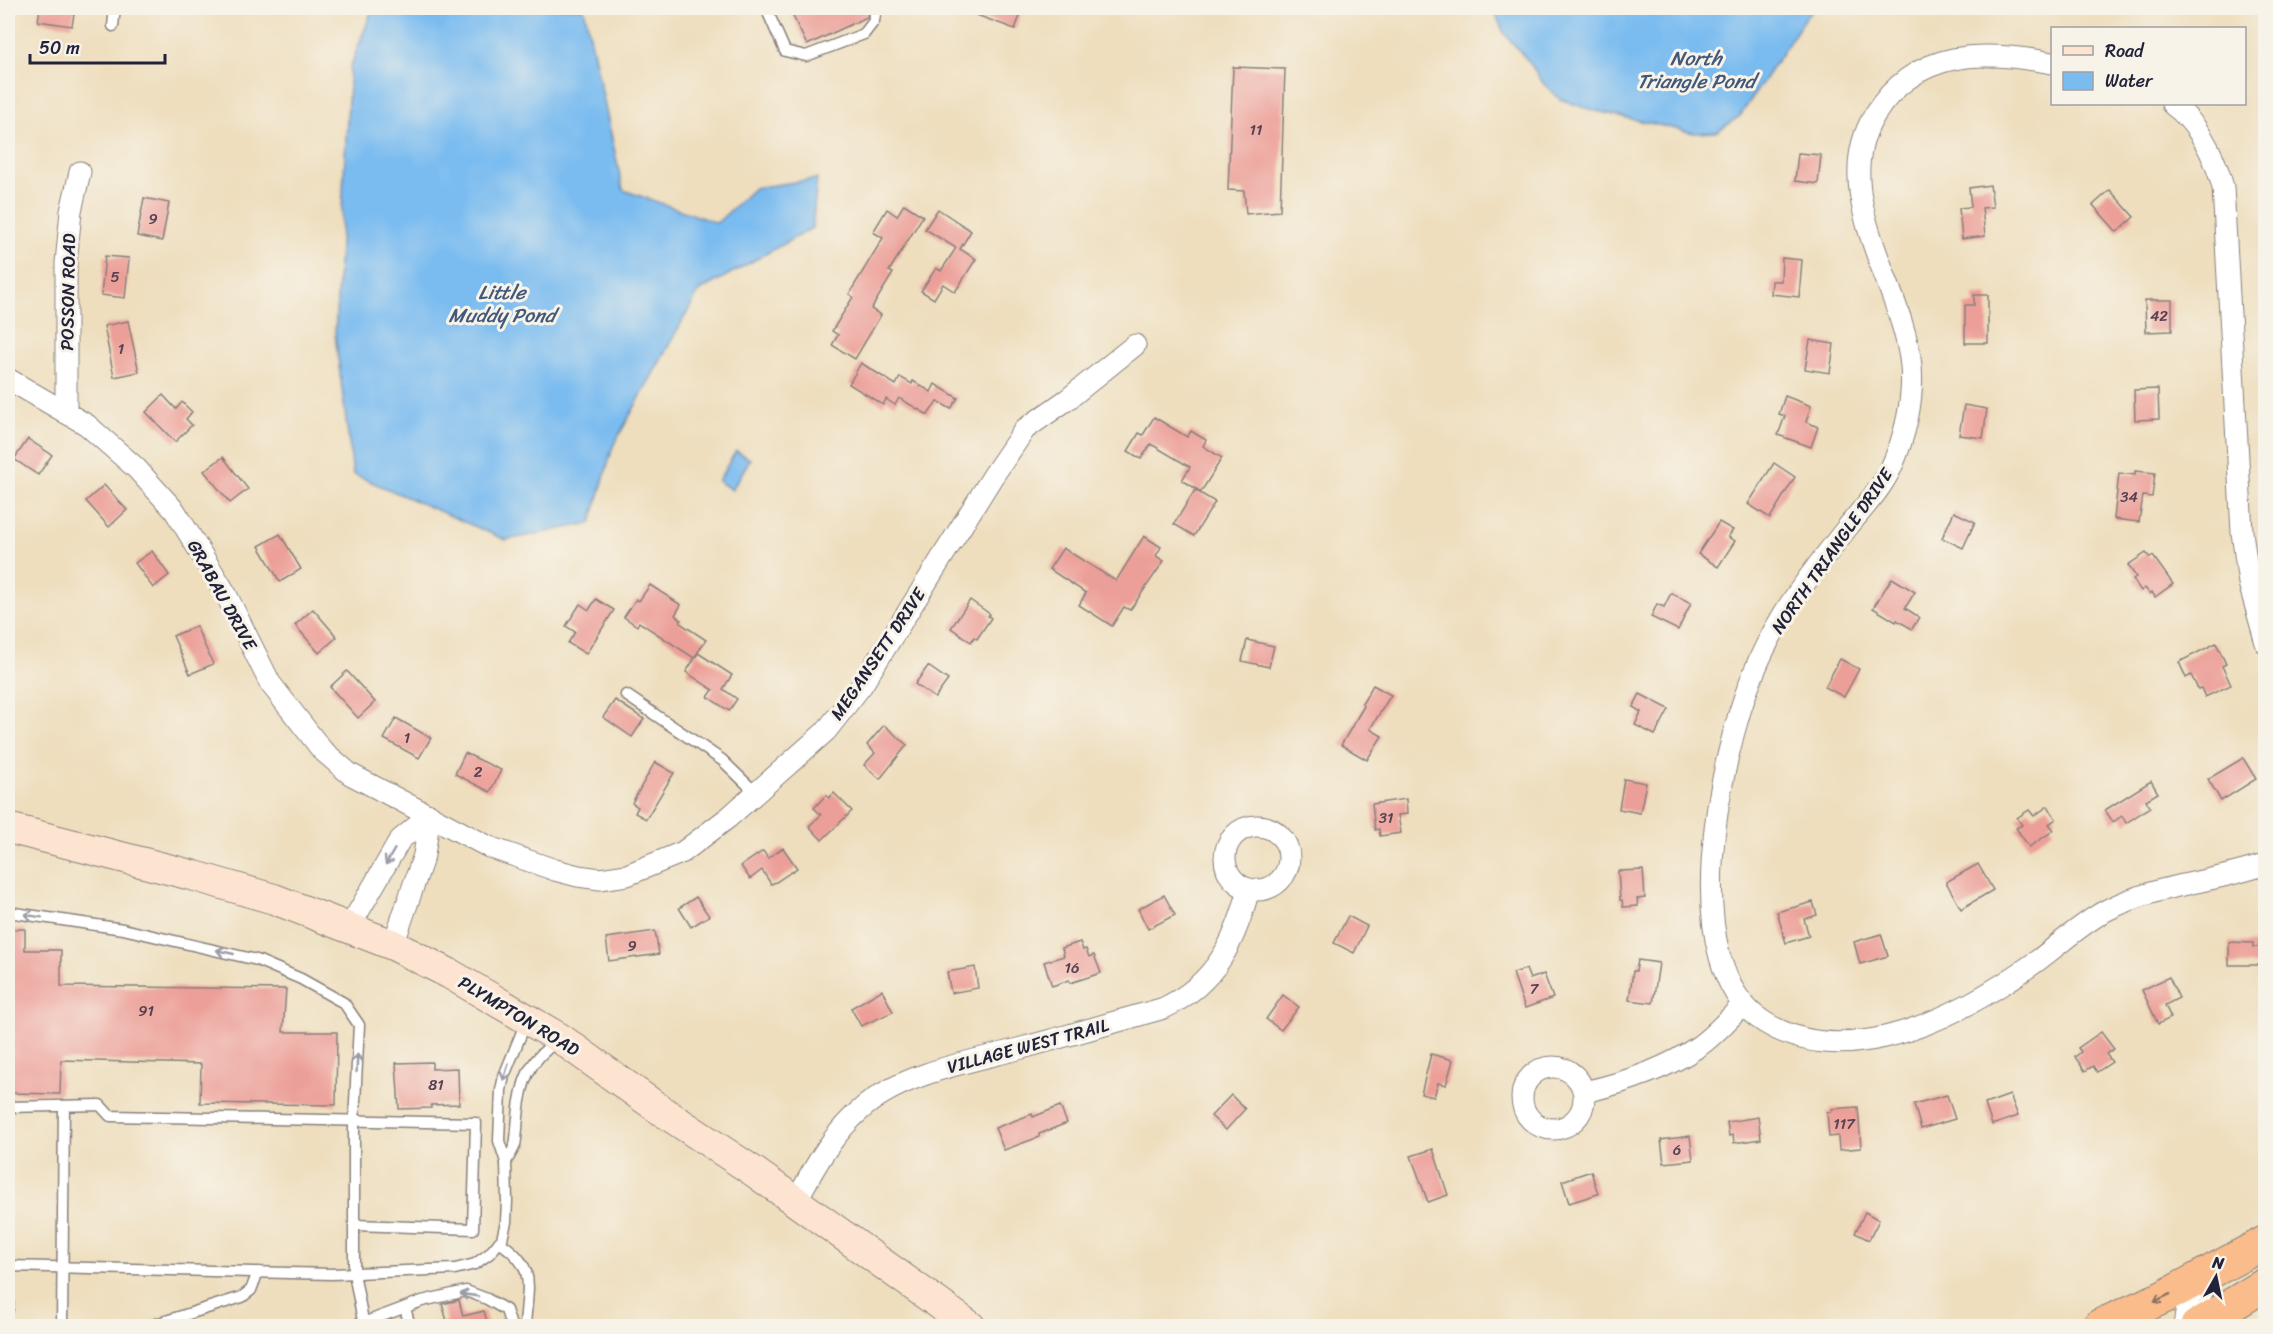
<svg xmlns="http://www.w3.org/2000/svg" width="2273" height="1334" font-family="Sriracha,sans-serif">
  <style>
    .water { fill: #7abcf0; stroke: #4e6f96; stroke-width: 1.5 }
    .building { fill: #ec9f98 }
    .lines { fill: none; stroke-linecap: round; stroke-linejoin: round }
    .service-casing { stroke: #88807c; stroke-width: 13 }
    .minor-casing { stroke: #88807c; stroke-width: 23 }
    .tertiary-casing { stroke: #88807c; stroke-width: 29 }
    .secondary-casing { stroke: #88807c; stroke-width: 32 }
    .trunk-casing { stroke: #88807c; stroke-width: 35 }
    .service { stroke: #fff; stroke-width: 10 }
    .minor { stroke: #fff; stroke-width: 21 }
    .tertiary { stroke: #fff; stroke-width: 27 }
    .secondary { stroke: #fde4d0; stroke-width: 30 }
    .trunk { stroke: #f9bc8a; stroke-width: 33 }
    .oneway { stroke: #9c9ca7 }
    .oneway2 { stroke: #8e6f62 }
    .labels { text-anchor: middle; stroke-width: 6; stroke-linejoin: round; paint-order: stroke }
    .number-label { font-size: 15px; fill: #544152 }
    .street-label { font-size: 18px; fill: #22223b; stroke: #f7f3e8 }
    .water-label { font-size: 20px; font-style: italic; fill: #41587a; stroke: #f7f3e8 }
  </style>
  <rect width="100%" height="100%" fill="#f7f3e8"/>
  <filter id="ink" filterUnits="userSpaceOnUse"><feTurbulence type="fractalNoise" baseFrequency=".0167" numOctaves="2"/><feDisplacementMap in="SourceGraphic" scale="12" xChannelSelector="R" yChannelSelector="G"/><feConvolveMatrix kernelMatrix="1 2 1 2 8 2 1 2 1" color-interpolation-filters="sRGB"/></filter>
  <filter id="wash" filterUnits="userSpaceOnUse"><feTurbulence type="fractalNoise" baseFrequency=".008" numOctaves="4" result="noise"/><feDisplacementMap in="SourceGraphic" scale="24" xChannelSelector="R" yChannelSelector="G"/><feGaussianBlur stdDeviation="1.35" result="paint"/><feColorMatrix in="noise" values="0 0 0 0 0 0 0 0 0 0 0 0 0 0 0 0 0 1.4 0 .05"/><feComposite in="paint" operator="in"/></filter>
  <g filter="url(#wash)">
    <rect width="100%" height="100%" fill="#eedebe"/>
    <g class="water">
      <polygon points="373,8 584,8 623,190 717,223 754,188 817,179 812,228 699,291 613,446 591,523 506,540 353,474 335,334 350,68"/>
      <polygon points="1493,8 1815,8 1806,17 1740,116 1716,132 1694,133 1592,110 1560,99 1543,83 1530,63 1504,33"/>
      <polygon points="736,451 750,459 732,490 718,481"/>
    </g>
    <g id="blocks">
      <g class="building">
        <polygon points="40,8 75,8 72,26 38,21"/>
        <polygon points="789,8 868,8 867,17 807,45"/>
        <polygon points="960,8 1023,8 1015,29 960,9"/>
        <polygon points="1233,67 1285,69 1280,211 1246,214 1244,191 1228,190"/>
        <polygon points="1798,153 1821,155 1818,184 1795,181"/>
        <polygon points="1990,185 1993,207 1982,208 1985,236 1962,239 1959,208 1971,207 1969,188"/>
        <polygon points="2110,190 2134,217 2117,232 2093,205"/>
        <polygon points="144,198 169,203 162,241 137,236"/>
        <polygon points="904,204 923,216 889,271 893,273 871,309 881,315 855,359 832,345 838,335 832,331 853,297 849,294 883,238 873,232 887,209 897,216"/>
        <polygon points="938,209 971,231 960,249 976,259 955,292 943,284 934,299 921,291 936,268 941,271 956,248 925,229"/>
        <polygon points="105,256 129,258 125,298 101,295"/>
        <polygon points="1782,258 1802,260 1799,297 1771,294 1772,281 1781,281"/>
        <polygon points="1974,295 1988,295 1988,343 1965,343 1965,305 1974,305"/>
        <polygon points="2145,300 2172,300 2172,331 2146,332"/>
        <polygon points="128,321 139,372 114,377 104,326"/>
        <polygon points="1810,340 1834,344 1830,373 1805,369"/>
        <polygon points="861,363 896,385 900,377 912,384 913,381 931,392 935,384 958,398 951,409 937,401 928,415 899,398 895,405 886,399 883,405 849,384"/>
        <polygon points="2158,389 2159,419 2135,420 2134,390"/>
        <polygon points="163,395 176,409 182,402 192,412 186,419 192,425 175,442 146,412"/>
        <polygon points="1785,396 1811,406 1806,422 1818,427 1811,447 1778,435 1785,416 1779,414"/>
        <polygon points="1964,405 1987,409 1983,438 1959,435"/>
        <polygon points="1154,417 1187,437 1191,431 1206,440 1203,446 1222,458 1201,492 1182,480 1190,467 1151,444 1141,459 1128,451 1139,433 1143,435"/>
        <polygon points="28,439 52,455 38,475 14,459"/>
        <polygon points="223,457 248,489 230,503 204,471"/>
        <polygon points="1774,463 1795,477 1770,518 1748,504"/>
        <polygon points="2135,471 2155,473 2152,497 2143,496 2139,522 2114,519 2119,473 2135,475"/>
        <polygon points="104,485 127,510 109,527 86,501"/>
        <polygon points="1195,490 1215,502 1194,536 1174,524"/>
        <polygon points="1954,512 1975,522 1963,548 1942,538"/>
        <polygon points="1719,522 1733,530 1728,537 1735,541 1718,567 1698,554"/>
        <polygon points="280,534 301,569 280,582 259,546"/>
        <polygon points="1144,536 1161,547 1156,556 1164,561 1130,610 1124,607 1112,626 1079,605 1086,593 1049,569 1063,548 1116,581"/>
        <polygon points="152,551 169,575 153,588 135,563"/>
        <polygon points="2146,553 2150,558 2153,556 2173,584 2155,597 2152,592 2150,594 2145,588 2141,591 2133,579 2136,577 2128,565"/>
        <polygon points="1892,578 1915,592 1905,608 1919,617 1912,629 1897,620 1896,622 1873,608"/>
        <polygon points="650,585 681,605 675,615 681,620 680,623 706,640 694,658 639,622 637,626 624,617 636,599 639,601"/>
        <polygon points="1671,593 1691,603 1678,630 1651,617 1657,604 1664,607"/>
        <polygon points="596,599 614,610 586,654 568,643 575,632 566,626 580,604 589,610"/>
        <polygon points="970,600 990,614 988,616 991,618 977,639 974,637 971,642 951,628"/>
        <polygon points="313,609 337,637 319,653 295,625"/>
        <polygon points="196,626 213,664 190,674 173,636"/>
        <polygon points="1247,640 1274,646 1269,667 1242,661"/>
        <polygon points="2216,643 2226,664 2222,666 2231,685 2205,697 2201,688 2198,689 2191,675 2186,678 2179,662"/>
        <polygon points="698,653 732,675 723,689 737,699 729,711 708,697 713,690 686,672"/>
        <polygon points="1840,659 1859,669 1844,697 1825,687"/>
        <polygon points="928,666 948,680 935,698 915,684"/>
        <polygon points="347,671 375,702 358,718 330,687"/>
        <polygon points="1373,685 1391,695 1370,729 1382,736 1367,760 1341,745 1364,706 1362,704"/>
        <polygon points="1640,694 1669,709 1655,735 1635,725 1641,712 1633,707"/>
        <polygon points="615,700 644,719 632,737 603,717"/>
        <polygon points="396,718 431,738 419,758 384,739"/>
        <polygon points="884,725 907,745 880,779 864,765 875,753 867,745"/>
        <polygon points="465,753 501,770 490,792 455,774"/>
        <polygon points="2243,758 2256,779 2221,801 2208,779"/>
        <polygon points="655,762 674,773 646,819 635,813 638,807 632,803"/>
        <polygon points="1624,779 1646,783 1640,813 1619,809"/>
        <polygon points="2151,781 2158,793 2146,800 2150,807 2126,823 2122,816 2113,822 2105,810"/>
        <polygon points="834,793 852,811 822,840 809,826 821,815 814,808 826,795 829,798"/>
        <polygon points="1406,799 1407,814 1398,815 1401,833 1380,836 1379,829 1375,830 1372,804"/>
        <polygon points="2048,806 2056,819 2049,824 2054,830 2029,847 2016,828 2022,825 2017,818 2029,810 2034,816"/>
        <polygon points="783,848 797,868 776,882 771,884 762,870 750,879 741,866 763,851 768,858"/>
        <polygon points="1978,864 1993,890 1961,909 1946,882"/>
        <polygon points="1643,870 1645,898 1637,899 1638,906 1623,907 1622,900 1620,900 1618,871"/>
        <polygon points="1164,895 1175,915 1148,929 1138,909"/>
        <polygon points="696,897 709,916 691,927 679,908"/>
        <polygon points="1813,902 1817,915 1804,919 1809,936 1786,943 1777,912"/>
        <polygon points="1348,916 1367,926 1354,953 1334,943"/>
        <polygon points="8,929 25,929 25,950 61,950 61,986 286,989 283,1032 337,1032 336,1105 200,1103 201,1064 61,1060 60,1094 8,1093"/>
        <polygon points="655,931 659,954 609,961 606,938"/>
        <polygon points="1881,934 1888,956 1860,964 1854,942"/>
        <polygon points="1080,942 1083,950 1086,949 1089,957 1094,955 1101,973 1070,983 1069,980 1052,986 1044,962 1064,956 1062,948"/>
        <polygon points="2229,942 2253,943 2253,947 2265,947 2265,965 2229,965"/>
        <polygon points="1638,960 1659,963 1653,1003 1629,1000 1633,971 1636,971"/>
        <polygon points="975,967 978,988 951,993 947,972"/>
        <polygon points="1526,969 1530,979 1544,974 1553,998 1525,1008 1513,973"/>
        <polygon points="2169,977 2179,998 2165,1005 2171,1018 2158,1024 2142,990"/>
        <polygon points="882,990 893,1012 861,1026 851,1008"/>
        <polygon points="1283,995 1299,1007 1281,1030 1266,1019"/>
        <polygon points="2101,1032 2114,1049 2106,1054 2112,1062 2097,1072 2093,1066 2085,1071 2075,1057 2081,1052 2078,1048"/>
        <polygon points="1431,1054 1453,1060 1446,1085 1438,1083 1434,1097 1421,1094"/>
        <polygon points="432,1062 432,1069 458,1068 459,1104 431,1105 431,1108 399,1109 396,1063"/>
        <polygon points="1231,1095 1245,1109 1226,1130 1211,1116"/>
        <polygon points="1947,1095 1955,1119 1921,1129 1914,1104"/>
        <polygon points="2010,1095 2018,1116 1992,1125 1985,1104"/>
        <polygon points="1060,1106 1067,1123 1039,1134 1039,1137 1004,1150 995,1128 1032,1114 1033,1117"/>
        <polygon points="1858,1107 1861,1148 1839,1150 1838,1136 1829,1137 1827,1112 1831,1112 1831,1109"/>
        <polygon points="1758,1117 1761,1139 1734,1143 1733,1135 1729,1136 1727,1122"/>
        <polygon points="1690,1136 1693,1160 1664,1163 1661,1140"/>
        <polygon points="1433,1149 1448,1195 1428,1202 1411,1156"/>
        <polygon points="1591,1171 1598,1194 1569,1203 1562,1181"/>
        <polygon points="1865,1212 1879,1220 1869,1240 1855,1233"/>
        <polygon points="459,1300 463,1316 484,1311 488,1326 444,1326 443,1322 447,1321 442,1304"/>
      </g>
    </g>
  </g>
  <g filter="url(#ink)">
    <use href="#blocks" fill-opacity="0" stroke="#88807c" stroke-width="1.5"/>
    <g class="lines">
      <defs>
        <g id="service">
          <polyline points="766,8 785,51 806,56 864,34 874,21 876,8"/>
          <polyline points="113,26 115,8"/>
          <polyline points="626,695 722,760 756,793"/>
          <polyline points="8,912 123,929 257,960 301,979 344,1003 359,1025 354,1121 354,1273 364,1326"/>
          <polyline points="8,1107 100,1105 110,1116 476,1123 473,1229 354,1225"/>
          <path d="M506,1162C509,1156 513,1151 515,1145C517,1136 517,1125 518,1117C521,1083 528,1060 558,1041"/>
          <path d="M499,1242C538,1267 527,1286 525,1326"/>
          <polyline points="8,1266 332,1274 455,1269 475,1264 489,1254 502,1239 506,1222 507,1201 506,1162 499,1141 501,1090 504,1076 526,1022"/>
          <polyline points="8,1275 8,1309"/>
          <polyline points="405,1308 410,1326"/>
          <polyline points="363,1323 422,1301 466,1291 487,1299 506,1310 511,1326"/>
          <polyline points="62,1326 64,1106"/>
          <polyline points="150,1326 242,1297 251,1290 258,1272"/>
        </g>
        <g id="minor">
          <path d="M2052,63C1984,50 1915,48 1874,116C1827,194 1903,285 1911,366C1914,400 1905,437 1891,468C1881,489 1865,506 1850,524C1827,553 1803,583 1783,615C1771,635 1760,656 1752,677C1720,757 1674,967 1764,1022C1850,1076 1965,1013 2037,961C2060,944 2082,923 2107,910C2157,884 2214,883 2266,864"/>
          <path d="M2172,104C2199,124 2214,154 2223,187L2242,532L2249,583L2266,643"/>
          <polyline points="8,379 87,425 136,468 175,511 226,594 270,683 322,750 350,774 489,847 555,870 578,876 600,879 627,875 683,852 729,817 826,731 862,685 993,476 1025,429 1068,399 1135,345"/>
          <polyline points="66,413 66,263 71,211 80,172"/>
          <circle cx="1257" cy="858" r="32"/>
          <polyline points="349,928 400,840 430,815"/>
          <polyline points="393,945 424,855 430,815"/>
          <circle cx="1553" cy="1098" r="31"/>
          <path d="M1584,1092C1624,1083 1665,1070 1699,1046C1715,1035 1729,1018 1743,1005"/>
          <path d="M796,1202C814,1167 834,1131 865,1106C905,1073 969,1062 1018,1049C1067,1036 1115,1022 1164,1008C1216,983 1235,942 1249,889"/>
        </g>
        <polyline id="tertiary" points="2187,1326 2190,1307 2209,1274"/>
        <polyline id="secondary" points="8,828 195,876 274,899 393,945 450,974 561,1039 662,1111 753,1171 970,1326"/>
        <g id="trunk">
          <polyline points="2099,1326 2164,1297 2266,1242"/>
          <polyline points="2197,1326 2266,1284"/>
        </g>
      </defs>
      <use href="#service" class="service-casing"/>
      <use href="#minor" class="minor-casing"/>
      <use href="#tertiary" class="tertiary-casing"/>
      <use href="#secondary" class="secondary-casing"/>
      <use href="#trunk" class="trunk-casing"/>
      <use href="#service" class="service"/>
      <use href="#minor" class="minor"/>
      <use href="#tertiary" class="tertiary"/>
      <use href="#secondary" class="secondary"/>
      <use href="#trunk" class="trunk"/>
    </g>
    <defs><path id="oneway-shaft" d="M-6 0H5M1.5-3L5.5 0L1.5 3" fill="none" stroke-width="1.6" stroke-linecap="round" stroke-linejoin="round" transform="scale(1.5)"/></defs>
    <g class="oneway">
      <use href="#oneway-shaft" transform="translate(390 857) rotate(120)"/>
      <use href="#oneway-shaft" transform="translate(33 916) rotate(-171)"/>
      <use href="#oneway-shaft" transform="translate(225 952) rotate(-167)"/>
      <use href="#oneway-shaft" transform="translate(357 1063) rotate(-87)"/>
      <use href="#oneway-shaft" transform="translate(506 1072) rotate(107)"/>
      <use href="#oneway-shaft" transform="translate(469 1295) rotate(-172)"/>
    </g>
    <use class="oneway2" href="#oneway-shaft" transform="translate(2162 1298) rotate(154)"/>
  </g>
  <g class="labels">
    <g class="number-label">
      <text x="1256" y="135">11</text>
      <text x="153" y="224">9</text>
      <text x="115" y="282">5</text>
      <text x="2159" y="321">42</text>
      <text x="121" y="354">1</text>
      <text x="2129" y="502">34</text>
      <text x="407" y="743">1</text>
      <text x="478" y="777">2</text>
      <text x="1386" y="823">31</text>
      <text x="632" y="951">9</text>
      <text x="1072" y="973">16</text>
      <text x="1534" y="994">7</text>
      <text x="146" y="1016">91</text>
      <text x="436" y="1090">81</text>
      <text x="1844" y="1129">117</text>
      <text x="1677" y="1155">6</text>
    </g>
    <g class="street-label">
      <text transform="translate(68 292) rotate(-89)" y="6">POSSON ROAD</text>
      <text transform="translate(1832 551) rotate(-55)" y="6">NORTH TRIANGLE DRIVE</text>
      <text transform="translate(222 595) rotate(61)" y="6">GRABAU DRIVE</text>
      <text transform="translate(878 654) rotate(-56)" y="6">MEGANSETT DRIVE</text>
      <text transform="translate(519 1016) rotate(31)" y="6">PLYMPTON ROAD</text>
      <text transform="translate(1028 1046) rotate(-15)" y="6">VILLAGE WEST TRAIL</text>
    </g>
    <g class="water-label">
      <text x="1696" y="65">North<tspan x="1696" dy="23">Triangle Pond</tspan></text>
      <text x="502" y="299">Little<tspan x="502" dy="23">Muddy Pond</tspan></text>
    </g>
  </g>
  <rect width="2273" height="1334" fill="none" stroke="#f7f3e8" stroke-width="30"/>
  <rect x="2051" y="27" width="195" height="78" fill="#f7f3e8" stroke="#a29fa3" stroke-width="1.5"/>
  <rect x="2063" y="46" width="30" height="9" fill="#fde4d0" stroke="#a29fa3" stroke-width="1.5"/>
  <text x="2105" y="57" font-size="18" fill="#22223b">Road</text>
  <rect x="2063" y="72" width="30" height="18" fill="#7abcf0" stroke="#a29fa3" stroke-width="1.5"/>
  <text x="2105" y="87" font-size="18" fill="#22223b">Water</text>
  <g transform="translate(2216 1277) rotate(9)" stroke="#f7f3e8" stroke-width="4.5" paint-order="stroke">
  <path d="M0-4.5L10 22L0 15L-10 22Z" fill="#22223b"/>
  <text y="-9" font-size="16" font-weight="bold" text-anchor="middle" fill="#22223b">N</text>
  </g>
  <path d="M30 54v9h135v-9" fill="none" stroke="#22223b" stroke-width="3"/>
  <text x="39" y="54" font-size="18" fill="#22223b" stroke="#f7f3e8" stroke-width="4.5" paint-order="stroke">50 m</text>
</svg>
